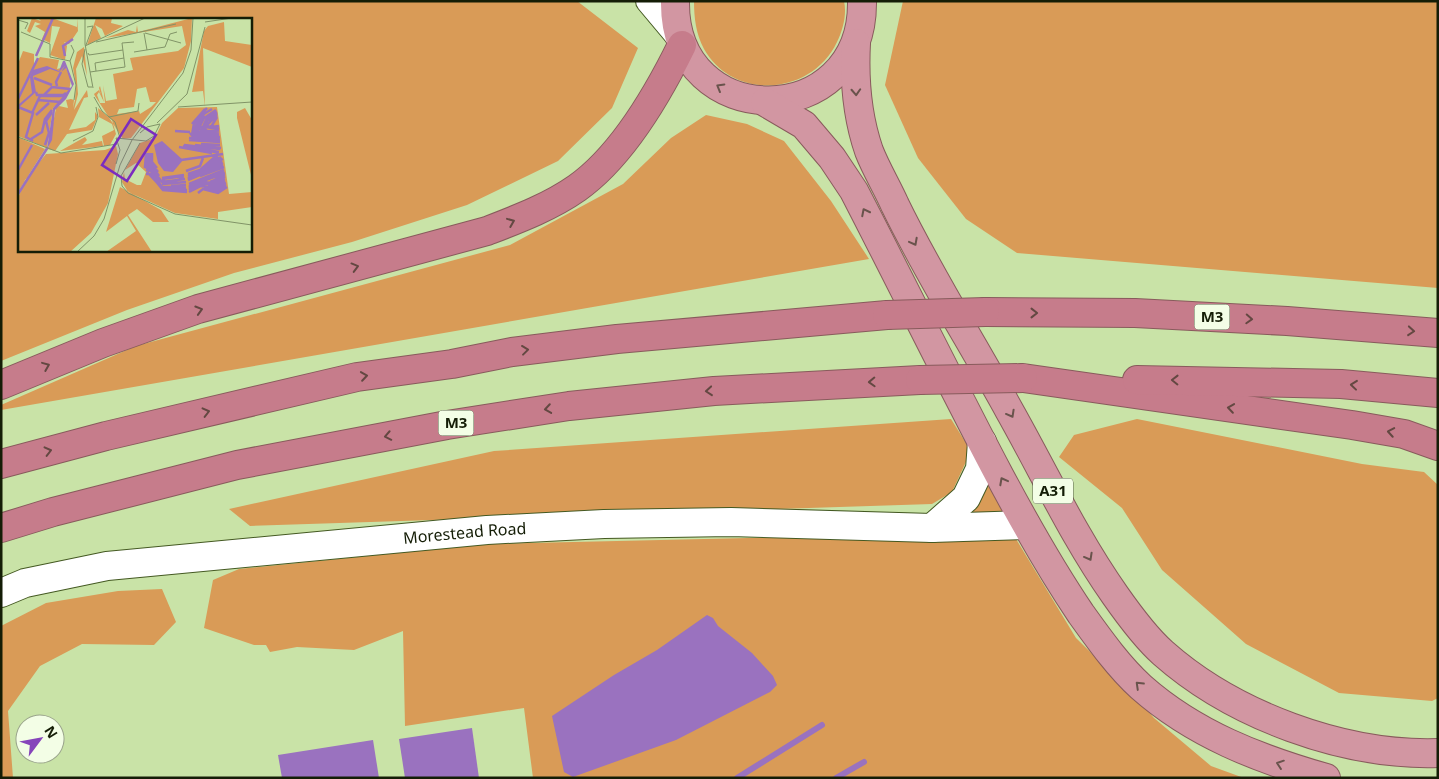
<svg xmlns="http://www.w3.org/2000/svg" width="1439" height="779" font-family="'Noto Sans',sans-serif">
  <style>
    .green { fill: #d99b57; fill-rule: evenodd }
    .water { fill: #9a72bf }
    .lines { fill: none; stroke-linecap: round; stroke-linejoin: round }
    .stream { stroke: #9a72bf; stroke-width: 6 }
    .minor-casing { stroke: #445922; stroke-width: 26 }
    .tertiary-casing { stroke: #445922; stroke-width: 30 }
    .trunk-casing { stroke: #885b5c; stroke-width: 30 }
    .motorway-casing { stroke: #885b5c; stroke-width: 30 }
    .minor { stroke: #fff; stroke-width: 24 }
    .tertiary { stroke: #fff; stroke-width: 28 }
    .trunk { stroke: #d296a2; stroke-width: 28 }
    .motorway { stroke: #c67c8b; stroke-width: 28 }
    .motorway-bridge-casing { stroke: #885b5c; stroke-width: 30; stroke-linecap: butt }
    .motorway-bridge { stroke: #c67c8b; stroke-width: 28 }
    .oneway { stroke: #69534c }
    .oneway2 { stroke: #644842 }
    .labels { text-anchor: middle; stroke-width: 5; stroke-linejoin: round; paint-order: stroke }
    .shield { fill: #f3fee6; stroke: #576049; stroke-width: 1 }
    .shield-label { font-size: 15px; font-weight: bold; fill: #141d06 }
    .street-label { font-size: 16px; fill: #141d06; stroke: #f3fee6 }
    .inset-river { fill: none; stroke: #9a72bf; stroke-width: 2.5 }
    .inset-road { fill: none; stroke: #819467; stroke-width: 1 }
    .view { fill: #7b2cbf; fill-opacity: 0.15; stroke: #7b2cbf; stroke-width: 2.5 }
    .inset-edge { fill: none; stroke: #141d06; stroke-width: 2.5 }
  </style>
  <rect width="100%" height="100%" fill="#c9e3a7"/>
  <g class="green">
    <path d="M1,1H577L638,48L612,108L558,161L467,205L352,242L234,273L127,310L1,361ZM19,19H250V250H19Z"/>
    <path d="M694,1H844C847,14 843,30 837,42C812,95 734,102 704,49C696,34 694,18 694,1Z"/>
    <polygon points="903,1 1438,1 1438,288 1017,253 966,219 918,158 885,85"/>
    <polygon points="706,115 747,124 784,141 831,201 869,259 1,410 1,405 136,346 510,245 623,184 671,138"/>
    <polygon points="951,419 971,451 952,492 932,504 250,526 229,509 494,451"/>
    <polygon points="1137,419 1362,464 1424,472 1438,485 1438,698 1432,701 1339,693 1246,644 1162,570 1122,508 1059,457 1074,435"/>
    <polygon points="990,484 1008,517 962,520"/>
    <polygon points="748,538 1016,539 1076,638 1132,693 1154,718 1211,766 1244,778 533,778 524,708 405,726 403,631 354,650 297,647 270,652 266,645 254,645 204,628 213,580 239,569 486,544"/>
    <polygon points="162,589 176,622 154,645 82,644 40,666 8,711 13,778 1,778 1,626 46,603 118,591"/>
  </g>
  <g class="water">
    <polygon points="707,615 713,618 718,626 752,653 773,676 777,685 770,692 676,740 573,777 564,772 552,716 614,675 657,650"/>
    <polygon points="472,728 479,778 405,778 399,739"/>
    <polygon points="373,740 379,778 282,778 278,755"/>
  </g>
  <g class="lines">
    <g class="stream">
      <polyline points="737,778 822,725"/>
      <polyline points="836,778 864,762"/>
    </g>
    <defs>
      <polyline id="minor" points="648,1 679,38"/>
      <g id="tertiary">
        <polyline points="932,528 966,498 980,469 982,442"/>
        <path id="s1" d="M1,593L25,583L107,566L487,530L604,524L731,522L932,528L1026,525"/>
      </g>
      <g id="trunk">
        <path d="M675,1C673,134 864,133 862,1"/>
        <path d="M856,43C854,80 857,116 869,151C876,169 887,187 895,205C929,275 971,341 1009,410C1044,472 1074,537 1115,595C1129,615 1145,637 1163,653C1233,715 1343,756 1438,753"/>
        <path d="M765,102L804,125L832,158L854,191C902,284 948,378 997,471C1023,520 1050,568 1081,614C1099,639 1118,666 1141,687C1194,734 1259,759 1326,778"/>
      </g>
      <g id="motorway">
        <polyline points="985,312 1135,313 1287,321 1438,333"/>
        <polyline points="1023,378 1352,425 1404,434 1438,446"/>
        <polyline points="1137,380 1341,384 1438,393"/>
        <path d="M1,385L103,343L198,309L487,231C518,219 550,207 577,188C622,156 658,94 682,45"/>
        <polyline points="1,464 106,436 357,377 452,364 512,352 617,339 887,315"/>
        <polyline points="1,528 53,512 237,465 447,425 569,406 714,391 920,380"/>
      </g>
    </defs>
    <use href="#minor" class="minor-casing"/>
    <use href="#tertiary" class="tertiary-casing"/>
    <use href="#trunk" class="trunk-casing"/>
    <use href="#motorway" class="motorway-casing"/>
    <use href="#minor" class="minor"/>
    <use href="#tertiary" class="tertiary"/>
    <use href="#trunk" class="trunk"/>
    <use href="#motorway" class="motorway"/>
    <defs>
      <g id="motorway-bridge">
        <polyline points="887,315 985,312"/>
        <polyline points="920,380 1023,378"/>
      </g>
    </defs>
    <use href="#motorway-bridge" class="motorway-bridge-casing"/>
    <use href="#motorway-bridge" class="motorway-bridge"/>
  </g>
  <defs><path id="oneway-chevron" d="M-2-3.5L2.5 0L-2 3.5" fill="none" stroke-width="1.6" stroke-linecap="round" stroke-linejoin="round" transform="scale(1.25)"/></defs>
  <g class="oneway">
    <use href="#oneway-chevron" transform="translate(720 87) rotate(-150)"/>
    <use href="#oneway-chevron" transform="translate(856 92) rotate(87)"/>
    <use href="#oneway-chevron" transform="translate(865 212) rotate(-117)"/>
    <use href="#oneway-chevron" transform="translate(914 242) rotate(62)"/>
    <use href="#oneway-chevron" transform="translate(1011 414) rotate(61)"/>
    <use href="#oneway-chevron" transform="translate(1003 481) rotate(-118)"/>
    <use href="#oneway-chevron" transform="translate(1089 557) rotate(61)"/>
    <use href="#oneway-chevron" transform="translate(1139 685) rotate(-136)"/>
    <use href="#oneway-chevron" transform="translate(1280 764) rotate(-161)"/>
  </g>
  <g class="oneway2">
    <use href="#oneway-chevron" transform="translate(511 222) rotate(-22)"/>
    <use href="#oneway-chevron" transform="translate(355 267) rotate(-15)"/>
    <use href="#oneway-chevron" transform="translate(199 310) rotate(-17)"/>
    <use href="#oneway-chevron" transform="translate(1034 313)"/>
    <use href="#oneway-chevron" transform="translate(1249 319) rotate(3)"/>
    <use href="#oneway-chevron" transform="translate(1411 331) rotate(5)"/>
    <use href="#oneway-chevron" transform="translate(525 350) rotate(-7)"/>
    <use href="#oneway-chevron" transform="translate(46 366) rotate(-22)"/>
    <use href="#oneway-chevron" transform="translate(364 376) rotate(-8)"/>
    <use href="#oneway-chevron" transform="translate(1175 380) rotate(-179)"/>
    <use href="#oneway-chevron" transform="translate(872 382) rotate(178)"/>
    <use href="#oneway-chevron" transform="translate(1354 385) rotate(-174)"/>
    <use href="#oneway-chevron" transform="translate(709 391) rotate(175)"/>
    <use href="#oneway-chevron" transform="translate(1231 408) rotate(-172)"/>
    <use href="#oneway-chevron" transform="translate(548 409) rotate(171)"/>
    <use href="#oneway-chevron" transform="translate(206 412) rotate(-14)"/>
    <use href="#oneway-chevron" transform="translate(1391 432) rotate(-170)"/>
    <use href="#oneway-chevron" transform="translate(388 436) rotate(169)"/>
    <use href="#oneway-chevron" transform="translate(48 451) rotate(-14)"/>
  </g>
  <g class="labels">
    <g class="shield">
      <rect x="1194.5" y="304.5" width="35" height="25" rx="4"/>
      <rect x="438.5" y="410.5" width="35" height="25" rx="4"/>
      <rect x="1033" y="478.5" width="40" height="25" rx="4"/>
    </g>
    <g class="shield-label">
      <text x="1212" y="322">M3</text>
      <text x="456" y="428">M3</text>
      <text x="1053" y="496">A31</text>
    </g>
    <g class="street-label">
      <text dy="6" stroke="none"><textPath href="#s1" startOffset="469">Morestead Road</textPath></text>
    </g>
  </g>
  <g transform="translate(18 18)">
    <rect width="234" height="234" fill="#c9e3a7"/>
    <path d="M14,0L23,3L20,0H34L59,9V0L60,13L51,26L46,24L49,28L47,42L32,37L42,9L34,8L32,25L24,21L27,14L17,8L23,6L17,4L12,15L9,13ZM78,0H94L93,5L105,8L87,18L84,11L77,7L83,20L69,27ZM174,0L173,23L166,50L113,120L105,121L77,78L76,76L81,72L83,77L81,70L82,68L86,84L81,74L79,77L82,85H87L85,67L88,83L99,81L95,56L115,52L112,40L160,33L168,27L164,8L87,20L110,12L118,14L119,7L120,14ZM128,69L132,84H138L133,89L122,96L121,93L99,96L101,91L116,89L119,71ZM206,4L207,23L234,27V49L185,30L187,89L185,73L174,74L186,13L190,8ZM66,29L69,58L64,38L58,51L60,76L56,92L69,72L70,79L66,80L51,112L68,109L77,102V94L80,98L74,112L49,116L37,133L30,131L38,90L41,88L50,90L48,82L53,81L56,82L55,90L57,82L58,67L55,50L59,34ZM5,33L16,36V47L22,39L41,42L39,51L43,50L41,53L47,48L53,61L51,74L35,90L29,130L0,118V46ZM199,89L211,176L234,174V189L200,194V201L157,195L110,174L104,164L106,154L107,161L119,167H123L128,154L118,145L107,152L122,125L137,120L144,105L160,90ZM80,90L94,102L98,116L92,127L86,128L84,118L96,112L94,106L81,99ZM227,90L234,102V161L219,100V94ZM67,119L69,122L64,127L84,123L85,128L42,133ZM2,120L27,131L0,174V121ZM98,128L100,136L90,185L73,215L52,234H0V180L7,162L28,136L87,132ZM102,169L143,192L151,204H135L119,191L110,197L134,234H88L118,213L109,198L88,214Z" fill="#d99b57" fill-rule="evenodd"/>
    <path d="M45,43H47L56,66L48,81L37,92L34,122L29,131L35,90L54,68L48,50L43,54L47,48L41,54L32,51L15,58L18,74L0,90V87L14,75L12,59L15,52L29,48L41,53ZM144,123L165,142L155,154L146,153L140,145L136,127Z" fill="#9a72bf"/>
    <path class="inset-river" d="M18,38L35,0M47,38L45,28L55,21M16,60L34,67M39,68L38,64L43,54M18,74L19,77H26L34,69L52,71M28,77H45M0,81L20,40M20,82L42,84M0,89L15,95L8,119L15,123M189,90L176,105L174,117L189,121L202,119M194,91L181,99L176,115L201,117M198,92L182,103L181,111L191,116L201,114M199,94L186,100L182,108L188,114L201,113M14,95L22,78H44L48,75M199,95L188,102L185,109L189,113L201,112M199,96L189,103L187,109L201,111M18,97L31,85M186,97L179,106L180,114L201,116M199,97L188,108L201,110M199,99L193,109L201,108M179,102L177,117L201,118M174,106L187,91M157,113L172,114M172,115L176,120H202M171,120L202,122M13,121L24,114L27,101L34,92M171,122L202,124M183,126L202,127M27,127L31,115L28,103L34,94M166,127L202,131M177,127L203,130M165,128L201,134M161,129L194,135M183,130L200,135M128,135L127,149L134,152L142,166M129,135L128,147L135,152L142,164M131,135L130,146L144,164L167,161M132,135V145L141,158M133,135V145L140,154M134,135V144L139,150M163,142L205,136M188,148L200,138M191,148L204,140M0,152L14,127M128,152L133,153L144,169H168M168,153L182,148L185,140M182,153L203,139M129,154L143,169M128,156H132L145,172L169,174M170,156L182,152L198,138M170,158L205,141M182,158L206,149M190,159L206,153M144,160L166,157M170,160L204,143M144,161L166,158M170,161L205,145M170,162L205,147M144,163L153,164L166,160M192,164L207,158M144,166L168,164M171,166L206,152M190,167L197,168L207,163M153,168L168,167M171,168L207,155M171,169L182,162L207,157M186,169L198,172L208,167M145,170L169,172M150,170L168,171M171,170L189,163M186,170L197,174L208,168M171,171L183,164L196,165L207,159M171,172L183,166H196L207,161M171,174L183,168L197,170L208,165M180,175L185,171L200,175L209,169M0,176L30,129"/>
    <path class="inset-road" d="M67,0V26L75,70M96,0H127M0,2L10,5L7,11M187,4L214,0M3,14L32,26V39L52,43M126,15L129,32M127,15L163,25M78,24L158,6M68,27L75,8L69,9M67,28L127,0M67,31L64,46L70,69H74M116,34L147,29L152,16L159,14M70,35L71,37L105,32M52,43L58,67L56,82M52,43L56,33L53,27M78,53L77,45L106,40M72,54L107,49L104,25L116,24M76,79L84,93L97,104L102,120M160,89L234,84M91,99L120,93L121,85M139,105L169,76L187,9M0,119L43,135L99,126M55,123L75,113L80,99L78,89M122,125L103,158L104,168L110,175L157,196L234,207M98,146L102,132L98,120L128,123L136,118L142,106L129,109L122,115M59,234L76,218L86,201L102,147L114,122L165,55L173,32L175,0"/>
    <path class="view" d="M113,101L138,117L109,163L84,147Z"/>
    <rect width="234" height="234" class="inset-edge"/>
  </g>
  <rect width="1439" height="779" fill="none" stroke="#141d06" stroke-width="5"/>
  <g transform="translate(40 739) rotate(58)"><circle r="24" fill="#f3fee6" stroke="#9aa48c"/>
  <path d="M0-4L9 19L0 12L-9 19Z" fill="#8645ba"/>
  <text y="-8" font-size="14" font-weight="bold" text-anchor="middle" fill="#141d06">N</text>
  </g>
</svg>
